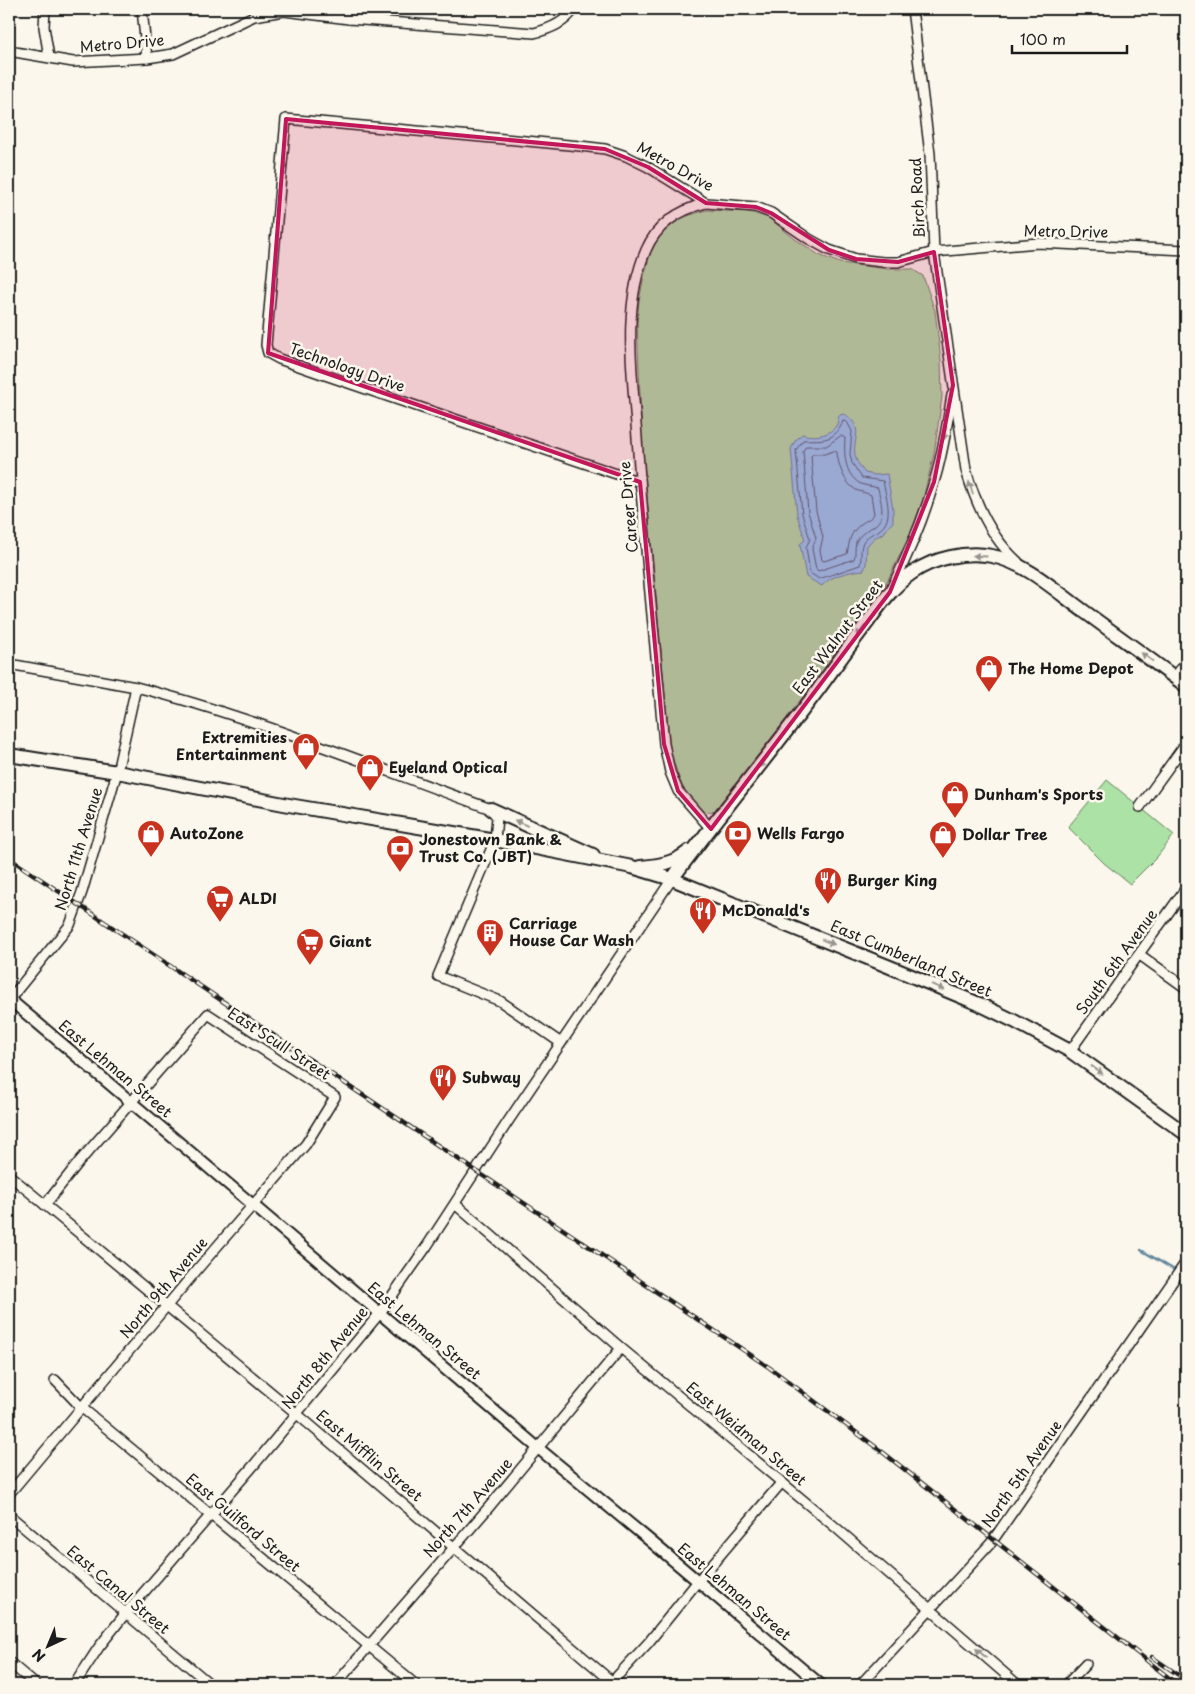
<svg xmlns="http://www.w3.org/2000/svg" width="1195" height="1694" font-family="'Playpen Sans',sans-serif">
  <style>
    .green { fill: #ace2a5; stroke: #647f60 }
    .water { fill: #90cdf1; stroke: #62869c }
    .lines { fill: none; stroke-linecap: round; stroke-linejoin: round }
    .shore { stroke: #4a6371; stroke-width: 1 }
    .stream { stroke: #62869c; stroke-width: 2.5 }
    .minor-casing { stroke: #1c1c1c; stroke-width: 12 }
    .major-casing { stroke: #1c1c1c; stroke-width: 14 }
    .highway-casing { stroke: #1c1c1c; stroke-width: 16 }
    .minor { stroke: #fbf7ec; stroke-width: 9 }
    .major { stroke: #fbf7ec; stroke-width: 10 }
    .highway { stroke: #fbf7ec; stroke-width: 12 }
    .rail-casing { stroke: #1c1c1c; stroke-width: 4.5 }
    .rail { stroke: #fbf7ec; stroke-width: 2.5; stroke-dasharray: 8; stroke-linecap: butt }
    .oneway { fill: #97948e }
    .marked { fill: #c2185b; fill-opacity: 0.2; stroke: #c2185b; stroke-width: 4; stroke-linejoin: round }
    .labels { text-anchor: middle; stroke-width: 5; stroke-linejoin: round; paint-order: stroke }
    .street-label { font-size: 15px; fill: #1c1c1c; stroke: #fbf7ec }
    .poi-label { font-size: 15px; font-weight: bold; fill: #1c1c1c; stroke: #fbf7ec; text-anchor: start }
  </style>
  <rect width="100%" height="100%" fill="#fbf7ec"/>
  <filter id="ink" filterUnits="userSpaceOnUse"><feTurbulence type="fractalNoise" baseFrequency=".02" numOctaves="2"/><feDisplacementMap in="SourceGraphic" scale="10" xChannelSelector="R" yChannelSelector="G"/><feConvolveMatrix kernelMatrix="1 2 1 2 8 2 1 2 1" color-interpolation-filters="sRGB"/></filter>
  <g filter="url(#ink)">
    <g class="green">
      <path d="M706,210L749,212L769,218L795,239L819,255L840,263L888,269H912L923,276L935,311L941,360L942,397L934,454L923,499L911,532L882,592L749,773L718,810L705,813C683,800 677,772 670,749L642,441L637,322L639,301L644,276L653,244L663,232L681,218Z"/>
      <polygon points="1107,780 1174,835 1157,857 1130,884 1104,863 1068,827"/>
    </g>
    <path class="water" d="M845,414C867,430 850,439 856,459C858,464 862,469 865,473L875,475L887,474L893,509V522L882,534L874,538L867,546L866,564L864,570C851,571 829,576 822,586L806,577L800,544L805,540L797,515L791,449L795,441L802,434C812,437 828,437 836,426C838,423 838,418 839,415Z"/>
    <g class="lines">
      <g class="shore">
        <path d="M843,421L847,422L852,431L850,454L852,463L862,478L883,481C886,498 896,522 876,532C871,534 863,539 862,545C860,551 862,558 860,565L819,579L810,573L806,547L810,539L802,514L796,450L803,440C822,439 835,443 843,421Z"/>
        <path d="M841,436L845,438C844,453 844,473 859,483C864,486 872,486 878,488C880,500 887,516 875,525C869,530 862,532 857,540C854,545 856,553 854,559L818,571L816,569L812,549L816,538L808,512L803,451L806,446H826Z"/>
        <path d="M834,451L837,452C838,465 844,483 856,490C861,492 867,493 871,495L874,514C871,519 866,520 861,524C849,534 850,540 847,554L824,561L822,560L820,550L823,537L816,511L811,456L813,454H824Z"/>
      </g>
      <polyline class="stream" points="1141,1250 1176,1271"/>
      <defs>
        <g id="minor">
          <polyline points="45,9 44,27 49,57"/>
          <polyline points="142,9 147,58"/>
          <path d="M912,9L930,154L934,252L966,470C976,505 991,538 1018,562"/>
          <polyline points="349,19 349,9"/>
          <path d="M9,51L73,62L147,58L173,54L254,16L284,11L349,19L534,33C550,29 565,23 574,9"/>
          <path d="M706,203C679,210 657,224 646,250C621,308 633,377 637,438C644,540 655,642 664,744L670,772L678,791L711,829"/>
          <polyline points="640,482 325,375 279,359 268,353 266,345 286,119 580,146 605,149 626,156 648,167 706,203 756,207 771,213 809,239 829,250 856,259 883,262 898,262 934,252 1038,243 1186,250"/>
          <path d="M892,587C909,553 924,518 934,482C943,454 947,424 952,395"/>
          <path d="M9,664L136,687C257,718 374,767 491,809L497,817L495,840L438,976L500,1001L561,1043"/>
          <polyline points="1175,677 1186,662"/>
          <polyline points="1140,807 1186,743"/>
          <polyline points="1140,955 1186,988"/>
          <polyline points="9,1000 70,925 82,892 117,772 136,687"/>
          <polyline points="1070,1051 1186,888"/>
          <polyline points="9,1175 297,1414 616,1685"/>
          <polyline points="455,1204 621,1348 834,1526 1018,1685"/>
          <polyline points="55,1380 81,1407 416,1685"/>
          <polyline points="9,1494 201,1265 306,1144 335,1097 208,1014 79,1162 45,1205"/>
          <polyline points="9,1515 211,1685"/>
          <polyline points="9,1662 36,1685"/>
          <polyline points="74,1685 99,1647 125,1614 254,1465 380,1313 427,1246 509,1120 672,879"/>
          <polyline points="335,1685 489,1507 621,1348"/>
          <polyline points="609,1685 648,1643 698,1581 782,1482"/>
          <polyline points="860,1685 991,1543 1186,1262"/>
          <polyline points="1066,1685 1086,1664"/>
        </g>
        <polyline id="major" points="9,999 253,1205 538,1448 648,1539 821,1685"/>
        <g id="highway">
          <polyline points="9,755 117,772 289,805 495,840 632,867 672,879 890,967 979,1004 1014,1021 1070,1051 1186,1134"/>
          <polyline points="491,809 593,855"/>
          <path d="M640,867C658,866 675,863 689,851"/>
          <path d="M672,879C719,815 770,754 818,690C834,668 850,645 867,623C880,605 893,586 912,573C934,558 965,551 992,556C1027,563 1057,592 1085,612C1119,637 1153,661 1186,686"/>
        </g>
      </defs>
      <use href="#minor" class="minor-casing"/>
      <use href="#major" class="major-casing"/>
      <use href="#highway" class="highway-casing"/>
      <use href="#minor" class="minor"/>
      <use href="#major" class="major"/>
      <use href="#highway" class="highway"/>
      <defs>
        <g id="rail">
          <polyline points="9,858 770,1368 885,1454 1178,1685"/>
          <polyline points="1152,1657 1186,1680"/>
        </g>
      </defs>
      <use href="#rail" class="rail-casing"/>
      <use href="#rail" class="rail"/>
    </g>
    <defs><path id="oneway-solid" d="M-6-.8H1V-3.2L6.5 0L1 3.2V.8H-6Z" transform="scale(1.25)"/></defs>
    <g class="oneway">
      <use href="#oneway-solid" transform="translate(945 433) rotate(100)"/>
      <use href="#oneway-solid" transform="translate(971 488) rotate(-107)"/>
      <use href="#oneway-solid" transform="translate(980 556) rotate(-177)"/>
      <use href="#oneway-solid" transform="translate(861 631) rotate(127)"/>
      <use href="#oneway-solid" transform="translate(1147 657) rotate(-144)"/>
      <use href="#oneway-solid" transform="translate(764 762) rotate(127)"/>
      <use href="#oneway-solid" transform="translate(521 823) rotate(-156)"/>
      <use href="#oneway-solid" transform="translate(828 942) rotate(22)"/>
      <use href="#oneway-solid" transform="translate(938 987) rotate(22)"/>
      <use href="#oneway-solid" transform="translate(1097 1070) rotate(36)"/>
      <use href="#oneway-solid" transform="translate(981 1653) rotate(-139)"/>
    </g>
  </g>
  <path class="marked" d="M286,119L605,149L648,167L706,203L756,207L771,213L829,250L856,259L898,262L934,252L953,385L934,482L890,592L711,829L678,791L664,744L640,482L268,353Z"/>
  <defs>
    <symbol id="shop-pin" viewBox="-11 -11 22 30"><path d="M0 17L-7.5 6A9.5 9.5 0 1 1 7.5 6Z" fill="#c8321e" stroke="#fbf7ec"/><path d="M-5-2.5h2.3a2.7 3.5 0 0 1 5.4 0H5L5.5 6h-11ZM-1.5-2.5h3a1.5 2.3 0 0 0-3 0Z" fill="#fff"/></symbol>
    <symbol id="bank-pin" viewBox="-11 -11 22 30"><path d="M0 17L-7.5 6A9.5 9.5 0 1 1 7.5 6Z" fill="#c8321e" stroke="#fbf7ec"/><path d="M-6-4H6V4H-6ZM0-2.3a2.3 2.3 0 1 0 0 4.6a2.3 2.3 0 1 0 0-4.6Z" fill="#fff"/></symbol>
    <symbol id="restaurant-pin" viewBox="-11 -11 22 30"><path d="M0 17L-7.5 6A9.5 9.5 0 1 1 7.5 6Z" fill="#c8321e" stroke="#fbf7ec"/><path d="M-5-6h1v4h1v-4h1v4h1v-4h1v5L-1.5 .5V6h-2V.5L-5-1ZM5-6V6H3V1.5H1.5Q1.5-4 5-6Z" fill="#fff"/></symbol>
    <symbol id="supermarket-pin" viewBox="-11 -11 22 30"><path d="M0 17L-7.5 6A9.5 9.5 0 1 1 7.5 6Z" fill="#c8321e" stroke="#fbf7ec"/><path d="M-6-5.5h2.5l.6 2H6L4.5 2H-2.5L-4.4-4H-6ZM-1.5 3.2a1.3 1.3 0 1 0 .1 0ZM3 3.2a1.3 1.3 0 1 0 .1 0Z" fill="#fff"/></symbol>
    <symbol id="building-pin" viewBox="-11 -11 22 30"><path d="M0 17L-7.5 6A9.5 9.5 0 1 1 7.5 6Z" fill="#c8321e" stroke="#fbf7ec"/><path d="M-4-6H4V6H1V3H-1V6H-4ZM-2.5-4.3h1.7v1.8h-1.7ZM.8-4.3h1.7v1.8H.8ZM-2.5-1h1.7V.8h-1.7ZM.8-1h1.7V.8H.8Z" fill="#fff"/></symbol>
  </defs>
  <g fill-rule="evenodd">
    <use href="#shop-pin" x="973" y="653" width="32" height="43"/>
    <use href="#shop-pin" x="290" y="731" width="32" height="43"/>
    <use href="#shop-pin" x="354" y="752" width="32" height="43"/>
    <use href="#shop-pin" x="939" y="779" width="32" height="43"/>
    <use href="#shop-pin" x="135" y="818" width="32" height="43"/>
    <use href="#bank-pin" x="722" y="818" width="32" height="43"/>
    <use href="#shop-pin" x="927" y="819" width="32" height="43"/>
    <use href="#bank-pin" x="384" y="833" width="32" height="43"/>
    <use href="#restaurant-pin" x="812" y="865" width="32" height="43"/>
    <use href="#supermarket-pin" x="204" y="883" width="32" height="43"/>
    <use href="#restaurant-pin" x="687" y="895" width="32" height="43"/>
    <use href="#building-pin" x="474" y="917" width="32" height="43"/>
    <use href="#supermarket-pin" x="294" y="926" width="32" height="43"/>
    <use href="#restaurant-pin" x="427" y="1062" width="32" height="43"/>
  </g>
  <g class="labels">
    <g class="street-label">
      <text transform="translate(122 44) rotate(-5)" y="5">Metro Drive</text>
      <text transform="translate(675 167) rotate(29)" y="5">Metro Drive</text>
      <text transform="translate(918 198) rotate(-93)" y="5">Birch Road</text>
      <text transform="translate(1066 232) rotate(1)" y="5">Metro Drive</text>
      <text transform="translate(347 368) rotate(19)" y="5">Technology Drive</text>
      <text transform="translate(629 507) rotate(-95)" y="5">Career Drive</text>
      <text transform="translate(838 637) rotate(-53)" y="5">East Walnut Street</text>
      <text transform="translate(79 849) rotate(-73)" y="5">North 11th Avenue</text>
      <text transform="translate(911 959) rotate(23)" y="5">East Cumberland Street</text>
      <text transform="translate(1117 962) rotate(-54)" y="5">South 6th Avenue</text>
      <text transform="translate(279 1044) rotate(33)" y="5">East Scull Street</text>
      <text transform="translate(115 1069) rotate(40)" y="5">East Lehman Street</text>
      <text transform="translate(164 1288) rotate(-50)" y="5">North 9th Avenue</text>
      <text transform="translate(424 1331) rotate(40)" y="5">East Lehman Street</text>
      <text transform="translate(325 1358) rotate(-51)" y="5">North 8th Avenue</text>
      <text transform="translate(746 1434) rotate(40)" y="5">East Weidman Street</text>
      <text transform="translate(369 1456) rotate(40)" y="5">East Mifflin Street</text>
      <text transform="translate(1022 1474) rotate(-55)" y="5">North 5th Avenue</text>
      <text transform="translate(468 1508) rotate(-49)" y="5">North 7th Avenue</text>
      <text transform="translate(243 1523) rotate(40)" y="5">East Guilford Street</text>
      <text transform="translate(118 1590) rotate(40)" y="5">East Canal Street</text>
      <text transform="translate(734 1592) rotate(40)" y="5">East Lehman Street</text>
    </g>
    <g class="poi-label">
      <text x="1008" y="674">The Home Depot</text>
      <text x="287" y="743" text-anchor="end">Extremities<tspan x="287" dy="17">Entertainment</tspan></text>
      <text x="389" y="773">Eyeland Optical</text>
      <text x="974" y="800">Dunham's Sports</text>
      <text x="170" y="839">AutoZone</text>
      <text x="757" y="839">Wells Fargo</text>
      <text x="962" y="840">Dollar Tree</text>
      <text x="419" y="845">Jonestown Bank &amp;<tspan x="419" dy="17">Trust Co. (JBT)</tspan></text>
      <text x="847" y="886">Burger King</text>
      <text x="239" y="904">ALDI</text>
      <text x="722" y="916">McDonald's</text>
      <text x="509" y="929">Carriage<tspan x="509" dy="17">House Car Wash</tspan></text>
      <text x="329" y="947">Giant</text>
      <text x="462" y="1083">Subway</text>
    </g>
  </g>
  <rect width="1195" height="1694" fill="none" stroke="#fbf7ec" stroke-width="30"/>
  <rect x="15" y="15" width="1165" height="1664" fill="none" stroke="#1c1c1c" stroke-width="2" filter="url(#ink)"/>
  <g transform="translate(48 1646) rotate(224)" stroke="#fbf7ec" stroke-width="4" paint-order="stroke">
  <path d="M0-4L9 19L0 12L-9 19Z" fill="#1c1c1c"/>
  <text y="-8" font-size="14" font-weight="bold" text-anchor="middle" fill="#1c1c1c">N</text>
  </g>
  <path d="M1012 45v8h115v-8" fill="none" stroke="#1c1c1c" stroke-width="2.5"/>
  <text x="1020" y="45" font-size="15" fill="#1c1c1c" stroke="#fbf7ec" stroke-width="4" paint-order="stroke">100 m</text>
</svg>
